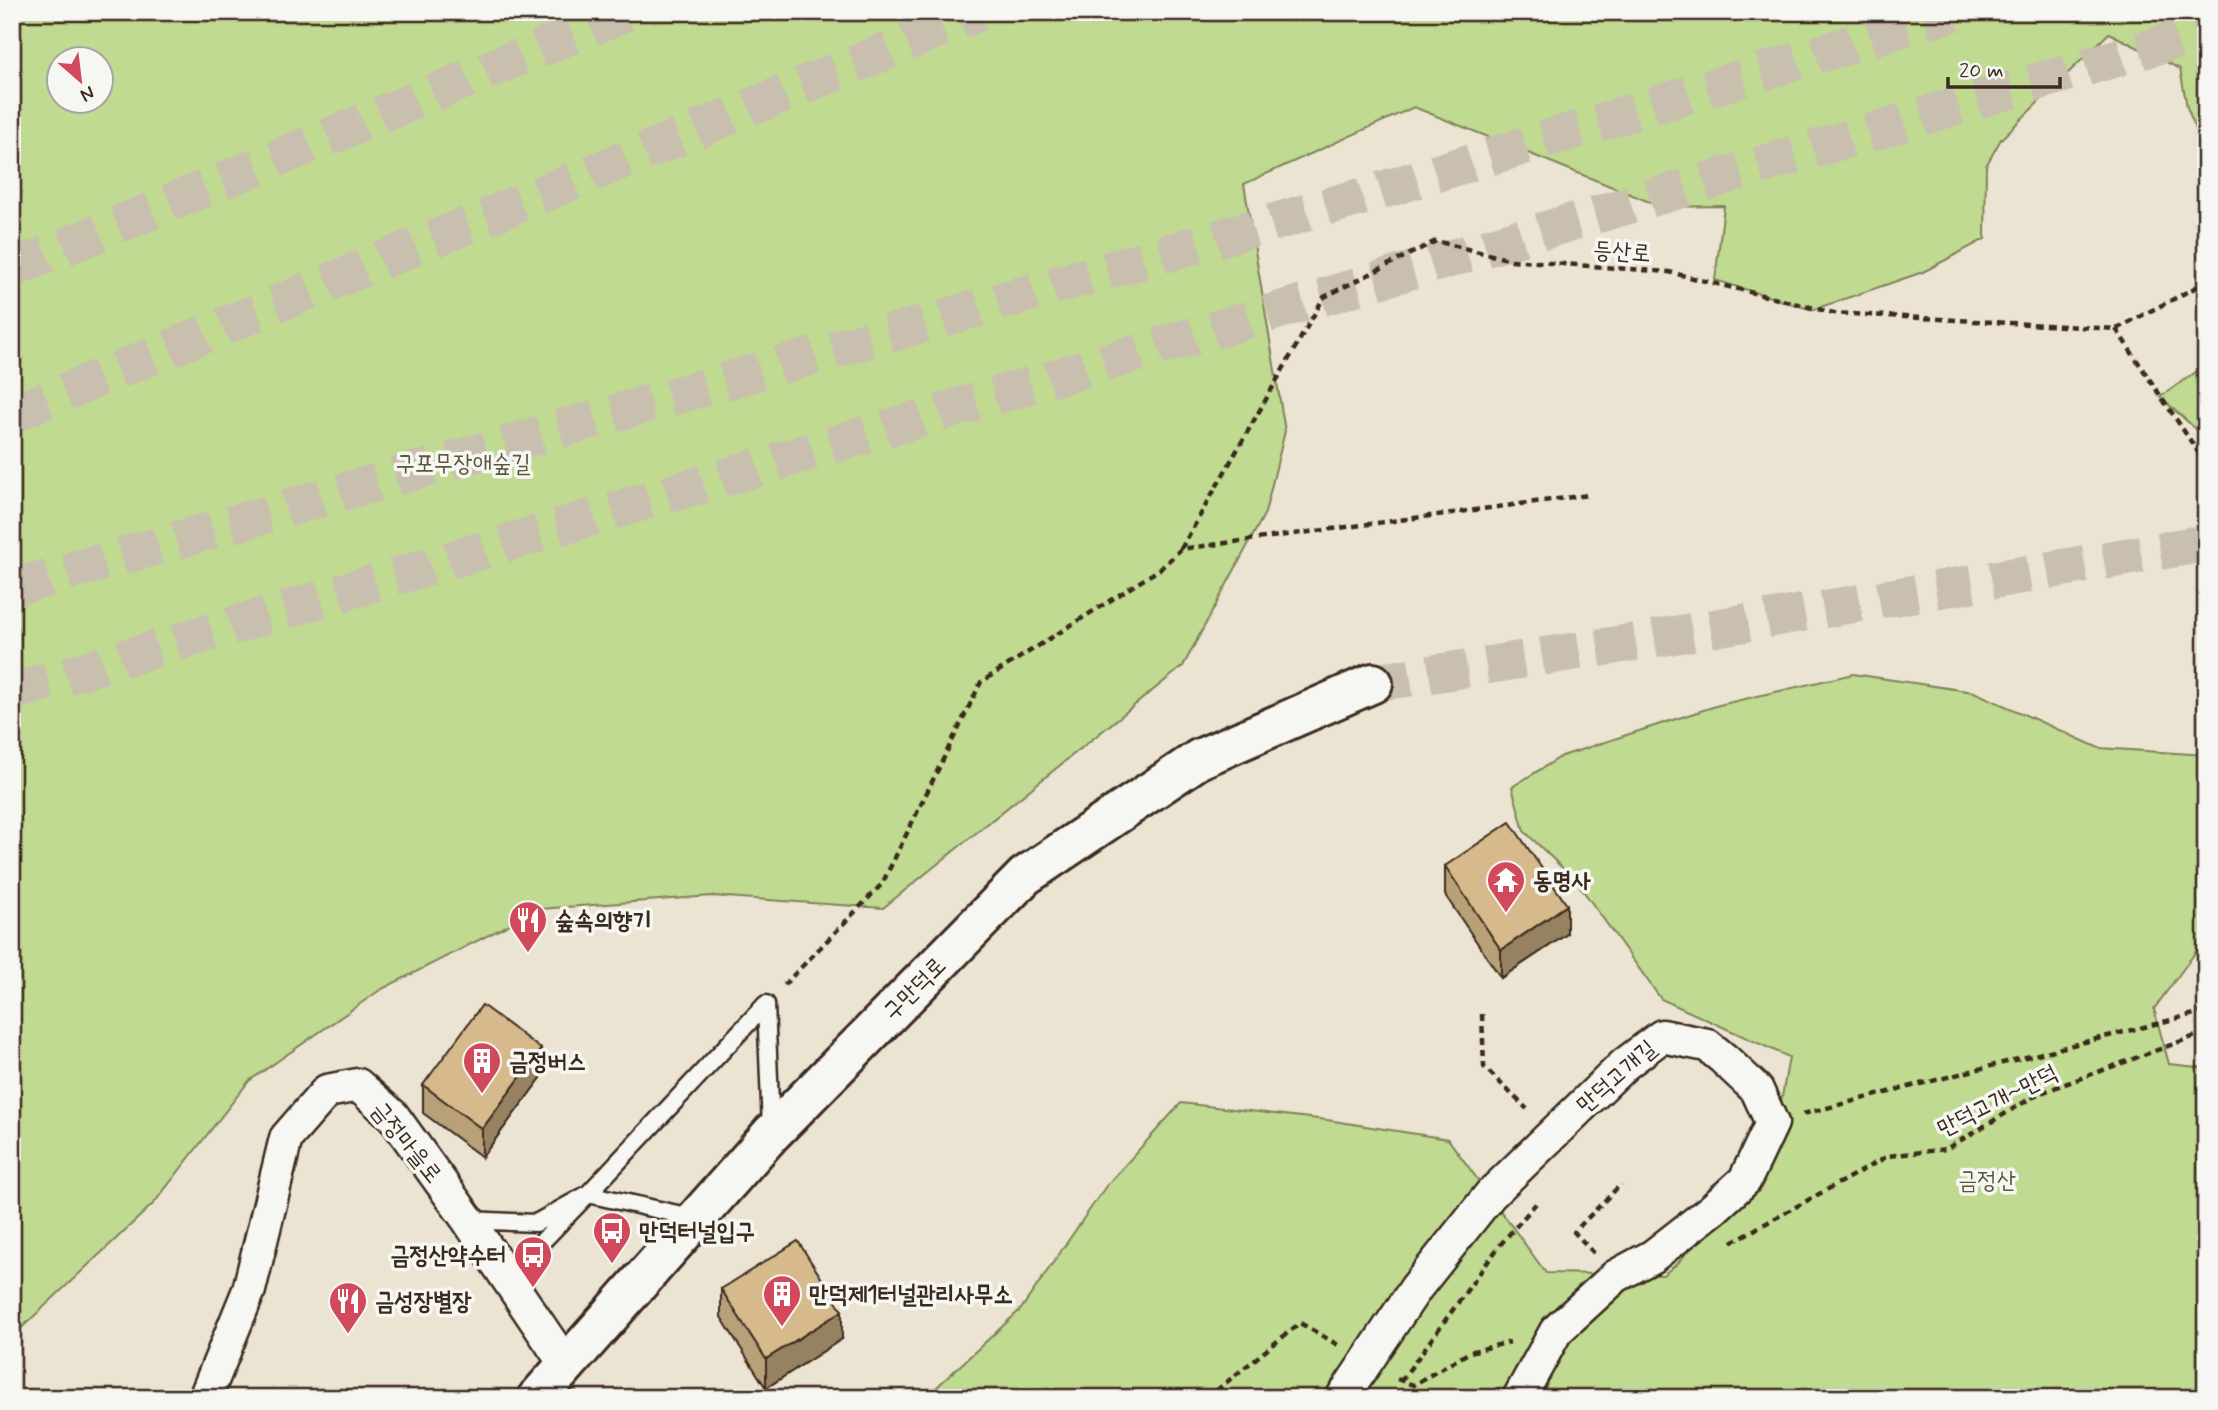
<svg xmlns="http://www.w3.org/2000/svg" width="2218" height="1410" font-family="Mynerve,'Poor Story',sans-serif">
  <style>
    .green { fill: #c0da91; stroke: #7e8258; stroke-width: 2; fill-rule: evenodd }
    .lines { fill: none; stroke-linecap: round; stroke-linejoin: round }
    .secondary-tunnel { stroke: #c9bfaf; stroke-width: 38; stroke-dasharray: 38 19; stroke-linecap: butt }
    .primary-tunnel { stroke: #c9bfaf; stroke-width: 38; stroke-dasharray: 38 19; stroke-linecap: butt }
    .highway-tunnel { stroke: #c9bfaf; stroke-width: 38; stroke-dasharray: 38 19; stroke-linecap: butt }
    .lane-casing { stroke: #3b2a1e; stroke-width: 21 }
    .street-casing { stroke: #3b2a1e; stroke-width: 37 }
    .secondary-casing { stroke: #3b2a1e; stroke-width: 44 }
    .path { stroke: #3b2a1e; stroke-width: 4.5; stroke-dasharray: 7 5; stroke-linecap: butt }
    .lane { stroke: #f6f6f2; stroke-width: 16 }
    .street { stroke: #f6f6f2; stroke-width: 32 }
    .secondary { stroke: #f6f6f2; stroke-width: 38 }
    .wall { fill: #b8a078; stroke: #3b2a1e; stroke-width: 2 }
    .shaded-wall { fill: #968261; stroke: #3b2a1e; stroke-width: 2 }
    .building { fill: #d6ba8b; stroke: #3b2a1e; stroke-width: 2 }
    .labels { text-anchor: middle; stroke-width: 7; stroke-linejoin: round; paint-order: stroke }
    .street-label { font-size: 24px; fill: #3b2a1e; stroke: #f6f6f2 }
    .park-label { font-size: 24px; fill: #5c563b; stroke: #f6f6f2 }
    .poi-label { font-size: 24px; font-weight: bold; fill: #3b2a1e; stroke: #f6f6f2; text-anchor: start }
  </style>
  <rect width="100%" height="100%" fill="#ece4d3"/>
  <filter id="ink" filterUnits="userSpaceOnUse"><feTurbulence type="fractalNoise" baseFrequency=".0143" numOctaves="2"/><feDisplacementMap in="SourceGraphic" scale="14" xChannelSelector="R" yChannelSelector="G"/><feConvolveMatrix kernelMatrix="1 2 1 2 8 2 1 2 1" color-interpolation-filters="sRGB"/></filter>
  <g filter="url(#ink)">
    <g class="green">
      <path d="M12,12H2206V156L2187,107L2180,69L2109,33L2001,139L1986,166L1985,239L1923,272L1812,310L1715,280L1724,206L1662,207L1414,107L1244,184L1285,431L1265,513L1183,666L883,908L712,896L540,909L380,990L249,1081L154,1203L12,1337ZM60,60H102V102H60Z"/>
      <polygon points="2206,365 2206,438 2160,397"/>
      <polygon points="1853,674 1974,692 2099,748 2206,755 2206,938 2154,1009 2169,1064 2206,1068 2206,1398 925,1398 1021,1309 1106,1186 1181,1103 1327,1120 1448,1139 1546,1273 1663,1275 1678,1263 1772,1154 1789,1057 1661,999 1576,881 1524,831 1512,787 1562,756 1719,705"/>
      <polygon points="633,1389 667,1398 622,1398"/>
    </g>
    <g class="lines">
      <polyline class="secondary-tunnel" points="1373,683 1623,644 2206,543"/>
      <g class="primary-tunnel">
        <polyline points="12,588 1357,198 1954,12"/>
        <polyline points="12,692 2206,31"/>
      </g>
      <g class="highway-tunnel">
        <polyline points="12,269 627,12"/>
        <polyline points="12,414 980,12"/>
      </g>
      <defs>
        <g id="lane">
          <polyline points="468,1220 536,1223 588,1194 766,1004 771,1129"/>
          <polyline points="507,1278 588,1194 695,1218"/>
        </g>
        <g id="street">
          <polyline points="205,1398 249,1290 286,1138 327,1091 358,1085 393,1116 468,1220 566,1365"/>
          <polyline points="1342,1398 1416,1288 1490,1195 1625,1064 1662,1036 1707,1045 1724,1059 1757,1090 1772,1123 1745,1180 1713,1209 1653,1256 1616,1276 1556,1331 1519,1398"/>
        </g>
        <polyline id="secondary" points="537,1398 771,1134 1025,876 1199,759 1373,683"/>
      </defs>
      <use href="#lane" class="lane-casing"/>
      <use href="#street" class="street-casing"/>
      <use href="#secondary" class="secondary-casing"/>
      <g class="path">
        <polyline points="2116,329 2206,464"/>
        <polyline points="1181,549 1324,297 1436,241 1511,260 1669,272 1834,313 2116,329 2206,282"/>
        <polyline points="784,985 882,884 981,682 1160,569 1181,549 1588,495"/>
        <polyline points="1482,1014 1484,1067 1527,1109"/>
        <polyline points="1803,1114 2206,1011"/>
        <polyline points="1732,1242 1888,1156 1946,1149 2038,1094 2198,1035 2206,1036"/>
        <polyline points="1594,1253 1574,1232 1621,1184"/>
        <polyline points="1397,1379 1413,1385 1470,1352 1510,1342"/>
        <polyline points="1401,1381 1500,1245 1539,1200"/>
        <polyline points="1207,1398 1300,1323 1338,1345"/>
      </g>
      <use href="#lane" class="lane"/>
      <use href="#street" class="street"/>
      <use href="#secondary" class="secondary"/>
    </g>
    <g class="wall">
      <polygon points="1445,866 1567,934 1501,978 1445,895"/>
      <polygon points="541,1078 482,1157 423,1113 423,1085"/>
      <polygon points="721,1289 842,1339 766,1388 721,1317"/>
    </g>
    <g class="shaded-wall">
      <polygon points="1567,905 1567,934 1501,978 1501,950"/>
      <polygon points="541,1049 541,1078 482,1157 482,1129"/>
      <polygon points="842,1311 842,1339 766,1388 766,1359"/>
    </g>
    <g class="building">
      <polygon points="1510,822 1567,905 1501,950 1445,866"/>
      <polygon points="482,1005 541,1049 482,1129 423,1085"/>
      <polygon points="798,1241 842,1311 766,1359 721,1289"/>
    </g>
  </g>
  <defs>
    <symbol id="temple-pin" viewBox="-11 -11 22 30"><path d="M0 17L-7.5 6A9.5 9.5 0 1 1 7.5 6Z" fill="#d1495b" stroke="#f6f6f2"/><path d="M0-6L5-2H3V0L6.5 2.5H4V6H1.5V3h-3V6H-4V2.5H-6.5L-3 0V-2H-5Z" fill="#fff"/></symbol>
    <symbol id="restaurant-pin" viewBox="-11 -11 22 30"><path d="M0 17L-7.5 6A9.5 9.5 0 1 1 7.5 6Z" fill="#d1495b" stroke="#f6f6f2"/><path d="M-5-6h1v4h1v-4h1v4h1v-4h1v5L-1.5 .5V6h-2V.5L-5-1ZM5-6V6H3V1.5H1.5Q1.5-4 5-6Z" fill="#fff"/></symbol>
    <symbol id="building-pin" viewBox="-11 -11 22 30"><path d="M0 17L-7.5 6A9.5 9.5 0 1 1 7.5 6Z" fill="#d1495b" stroke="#f6f6f2"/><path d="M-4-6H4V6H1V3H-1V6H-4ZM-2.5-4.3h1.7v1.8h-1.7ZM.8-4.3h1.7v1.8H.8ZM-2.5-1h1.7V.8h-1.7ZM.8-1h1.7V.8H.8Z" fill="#fff"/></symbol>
    <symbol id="bus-pin" viewBox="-11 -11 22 30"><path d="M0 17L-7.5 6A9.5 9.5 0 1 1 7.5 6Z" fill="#d1495b" stroke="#f6f6f2"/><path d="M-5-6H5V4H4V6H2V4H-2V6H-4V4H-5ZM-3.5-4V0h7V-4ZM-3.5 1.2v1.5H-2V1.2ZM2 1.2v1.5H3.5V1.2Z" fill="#fff"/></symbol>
  </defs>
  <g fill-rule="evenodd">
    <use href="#temple-pin" x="1484" y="858" width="44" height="60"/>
    <use href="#restaurant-pin" x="506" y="898" width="44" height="60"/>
    <use href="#building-pin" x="460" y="1039" width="44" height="60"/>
    <use href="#bus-pin" x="590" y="1209" width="44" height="60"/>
    <use href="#bus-pin" x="511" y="1233" width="44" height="60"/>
    <use href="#building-pin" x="760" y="1272" width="44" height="60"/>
    <use href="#restaurant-pin" x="326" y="1279" width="44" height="60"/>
  </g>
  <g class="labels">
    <g class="street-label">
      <text transform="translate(1622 251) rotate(4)" y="8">등산로</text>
      <text transform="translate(914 988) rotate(-45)" y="8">구만덕로</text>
      <text transform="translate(1616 1076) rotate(-41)" y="8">만덕고개길</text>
      <text transform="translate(1997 1100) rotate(-27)" y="8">만덕고개~만덕</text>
      <text transform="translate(407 1142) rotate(51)" y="8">금정마을로</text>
    </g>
    <g class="park-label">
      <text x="463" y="471">구포무장애숲길</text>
      <text x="1987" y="1188">금정산</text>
    </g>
    <g class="poi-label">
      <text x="1533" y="888">동명사</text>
      <text x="555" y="928">숲속의향기</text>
      <text x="509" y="1069">금정버스</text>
      <text x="639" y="1239">만덕터널입구</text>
      <text x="506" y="1263" text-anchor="end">금정산약수터</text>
      <text x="809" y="1302">만덕제1터널관리사무소</text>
      <text x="375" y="1309">금성장별장</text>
    </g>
  </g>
  <rect width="2218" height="1410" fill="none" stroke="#f6f6f2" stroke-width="42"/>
  <rect x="21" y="21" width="2176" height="1368" fill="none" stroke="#3b2a1e" stroke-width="2.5" filter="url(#ink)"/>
  <g transform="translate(80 80) rotate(152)"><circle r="33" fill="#f6f6f2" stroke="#aba49d" stroke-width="2"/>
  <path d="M0-5L12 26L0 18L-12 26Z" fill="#d1495b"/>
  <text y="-10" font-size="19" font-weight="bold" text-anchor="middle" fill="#3b2a1e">N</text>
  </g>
  <path d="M1948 77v10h112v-10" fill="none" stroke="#3b2a1e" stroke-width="3.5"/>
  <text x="1959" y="77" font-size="21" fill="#3b2a1e" stroke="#f6f6f2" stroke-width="5" paint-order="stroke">20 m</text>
</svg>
